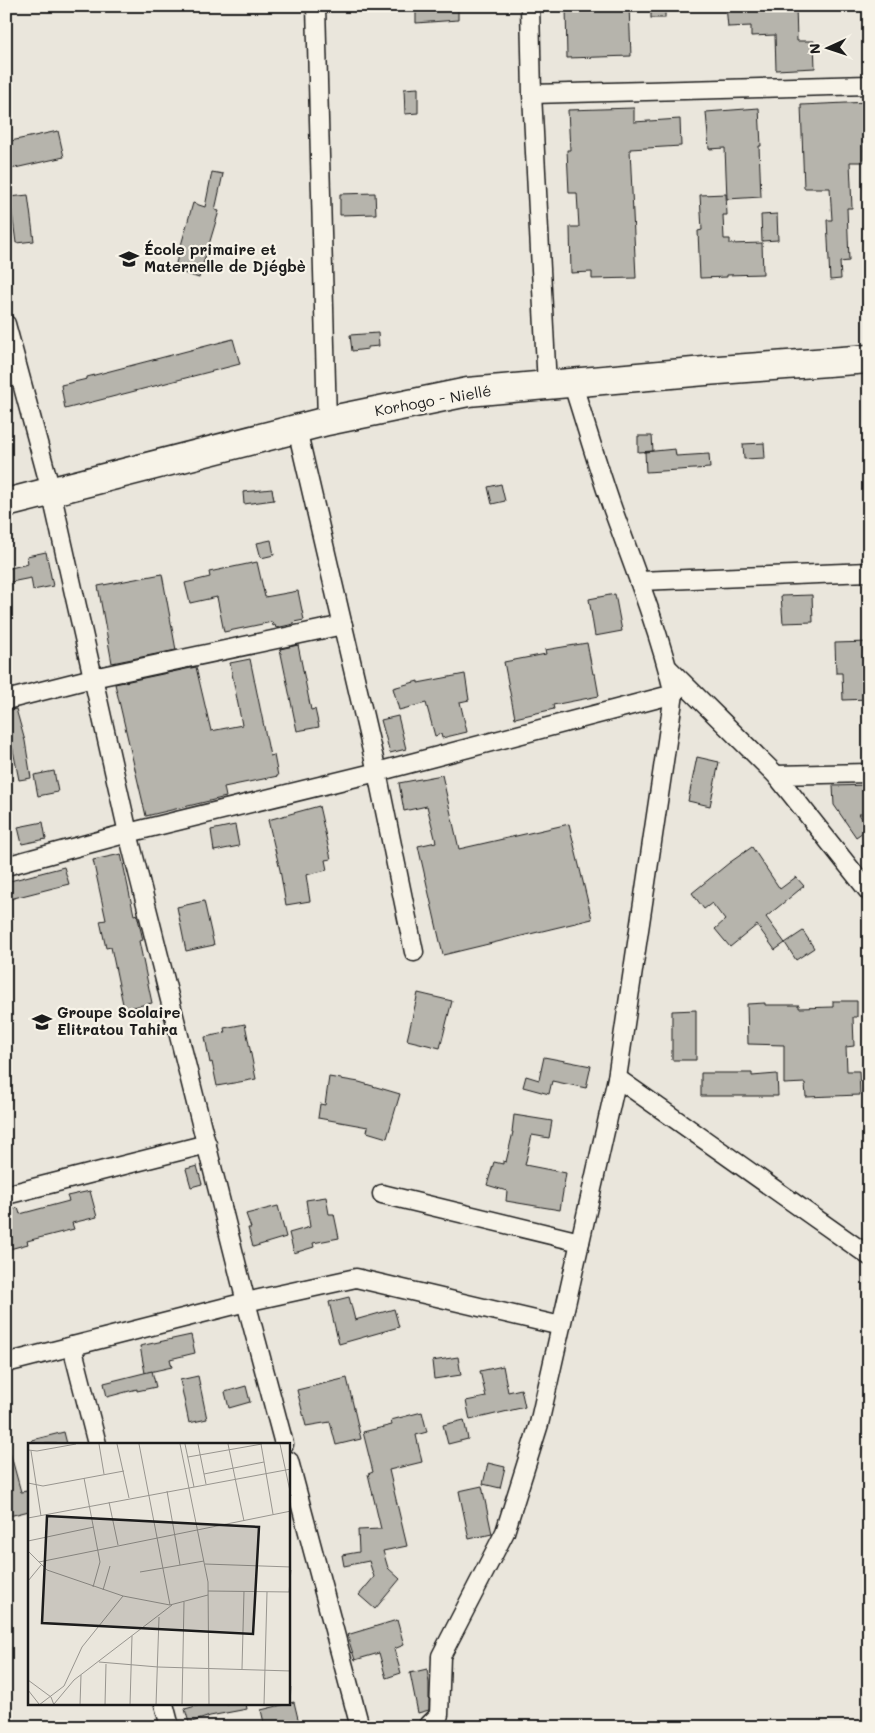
<svg xmlns="http://www.w3.org/2000/svg" width="875" height="1733" font-family="Mali,sans-serif">
  <style>
    .building { fill: #b6b4ac; stroke: #1c1c1c }
    .lines { fill: none; stroke-linecap: round; stroke-linejoin: round }
    .street-casing { stroke: #1c1c1c; stroke-width: 21 }
    .primary-casing { stroke: #1c1c1c; stroke-width: 31 }
    .path { stroke: #1c1c1c; stroke-width: 2.5; stroke-dasharray: 5 4; stroke-linecap: butt }
    .street { stroke: #f7f3e8; stroke-width: 18 }
    .primary { stroke: #f7f3e8; stroke-width: 28 }
    .labels { text-anchor: middle; stroke-width: 4.5; stroke-linejoin: round; paint-order: stroke }
    .poi-label { font-size: 15px; font-weight: bold; fill: #1c1c1c; stroke: #f7f3e8; text-anchor: start }
    .street-label { font-size: 15px; fill: #1c1c1c; stroke: #f7f3e8 }
    .inset-road { fill: none; stroke: #98958f; stroke-width: 1 }
    .view { fill: #1c1c1c; fill-opacity: 0.15; stroke: #1c1c1c; stroke-width: 2.5 }
    .inset-edge { fill: none; stroke: #1c1c1c; stroke-width: 2.5 }
  </style>
  <rect width="100%" height="100%" fill="#eae6dc"/>
  <filter id="ink" filterUnits="userSpaceOnUse"><feTurbulence type="fractalNoise" baseFrequency=".02" numOctaves="2"/><feDisplacementMap in="SourceGraphic" scale="10" xChannelSelector="R" yChannelSelector="G"/><feConvolveMatrix kernelMatrix="1 2 1 2 8 2 1 2 1" color-interpolation-filters="sRGB"/></filter>
  <g filter="url(#ink)">
    <g class="building">
      <polygon points="416,6 450,6 450,10 458,9 458,20 416,23"/>
      <polygon points="566,6 629,6 631,56 567,58"/>
      <rect x="651" y="6" width="14" height="12"/>
      <polygon points="726,6 796,6 797,41 814,41 815,68 776,70 775,35 751,36 751,26 728,27"/>
      <polygon points="418,88 418,113 405,114 404,89"/>
      <polygon points="869,102 869,128 863,128 864,162 850,162 852,208 847,208 849,261 840,262 841,279 830,280 827,220 832,220 830,188 804,188 801,105"/>
      <polygon points="634,108 634,122 680,119 681,146 630,149 636,278 592,279 592,272 571,273 570,227 579,227 577,193 569,193 567,150 570,150 568,110"/>
      <polygon points="759,108 761,146 759,146 761,197 727,199 725,148 709,149 706,112"/>
      <polygon points="58,131 64,157 6,170 6,142"/>
      <polygon points="212,172 223,174 215,210 219,211 199,278 174,270 193,203 205,207"/>
      <polygon points="375,193 376,214 340,215 340,194"/>
      <polygon points="726,194 727,215 723,215 724,239 730,239 730,244 762,243 763,274 727,275 727,277 700,278 698,231 702,230 700,195"/>
      <polygon points="28,195 34,241 16,243 10,197"/>
      <polygon points="777,214 778,240 762,241 761,215"/>
      <polygon points="378,333 379,346 368,347 368,349 352,351 350,335"/>
      <polygon points="233,339 240,364 65,409 61,385 87,379 87,377"/>
      <polygon points="638,436 652,436 653,451 638,452"/>
      <polygon points="764,443 765,458 744,459 743,444"/>
      <polygon points="675,449 676,456 709,454 710,468 646,472 645,452"/>
      <polygon points="501,484 505,501 492,504 488,487"/>
      <polygon points="272,489 274,500 244,504 243,492"/>
      <polygon points="271,540 274,555 261,558 257,543"/>
      <polygon points="46,552 53,586 33,590 31,578 6,583 6,569 28,564 27,556"/>
      <polygon points="257,562 265,597 298,591 304,620 294,622 294,624 276,628 275,625 273,626 272,622 224,632 217,597 190,603 185,583 210,577 209,572"/>
      <polygon points="162,574 176,650 112,663 98,586"/>
      <polygon points="615,594 622,631 595,636 589,599"/>
      <polygon points="812,595 813,622 783,623 781,596"/>
      <polygon points="869,642 869,699 843,700 842,673 836,673 835,643"/>
      <polygon points="587,643 593,674 595,674 599,696 553,705 554,709 515,718 504,662 546,654 545,650"/>
      <polygon points="298,645 311,710 315,709 319,727 297,731 280,649"/>
      <polygon points="250,659 270,756 274,755 278,776 224,787 226,797 146,816 115,684 196,667 211,731 242,725 230,663"/>
      <polygon points="465,674 469,700 460,702 467,732 442,738 441,734 435,736 426,703 399,710 393,688 418,681 418,683"/>
      <polygon points="16,709 25,741 31,778 19,780 12,745 6,746 6,711"/>
      <polygon points="398,716 406,749 390,753 381,720"/>
      <polygon points="697,757 719,762 710,806 688,801"/>
      <polygon points="54,771 58,792 38,796 34,775"/>
      <polygon points="442,775 459,849 569,824 592,919 443,955 418,846 436,842 427,806 404,811 399,783"/>
      <polygon points="869,785 869,814 859,814 869,828 856,837 834,805 833,786"/>
      <polygon points="319,806 331,859 325,860 327,870 306,875 310,901 286,905 280,870 268,820"/>
      <polygon points="43,822 46,839 22,844 18,827"/>
      <polygon points="235,825 239,846 214,851 211,830"/>
      <polygon points="752,847 780,889 796,877 804,886 766,917 785,943 775,950 757,925 730,947 715,929 725,920 712,903 704,909 692,893 729,863"/>
      <polygon points="121,854 134,915 137,914 143,940 139,941 152,1003 124,1009 111,947 106,948 100,921 106,920 93,860"/>
      <polygon points="64,867 69,884 6,900 6,882"/>
      <polygon points="204,901 214,945 186,951 177,907"/>
      <polygon points="803,931 814,948 796,960 785,943"/>
      <polygon points="418,993 452,1001 440,1048 407,1040"/>
      <polygon points="833,1001 857,1001 857,1017 853,1017 854,1046 846,1047 847,1071 859,1071 860,1095 806,1097 805,1083 784,1084 784,1045 748,1044 747,1004 765,1003 765,1005 799,1005 799,1008 833,1007"/>
      <polygon points="696,1010 696,1060 672,1060 672,1011"/>
      <polygon points="245,1024 256,1079 217,1086 212,1062 210,1063 205,1037 225,1033 224,1028"/>
      <polygon points="544,1057 591,1066 586,1088 552,1081 549,1094 523,1087 526,1076 539,1080"/>
      <polygon points="701,1073 752,1073 752,1076 777,1074 778,1096 701,1096"/>
      <polygon points="329,1077 359,1082 400,1094 387,1138 367,1132 368,1127 318,1118 320,1104 325,1105"/>
      <polygon points="514,1115 552,1121 549,1138 532,1135 525,1165 566,1173 560,1210 506,1201 507,1191 487,1185 494,1162 503,1164 503,1161 506,1162 513,1132 512,1132"/>
      <polygon points="197,1166 202,1184 191,1187 186,1169"/>
      <polygon points="90,1191 97,1217 72,1223 74,1229 27,1241 28,1244 6,1250 6,1211 18,1208 20,1214 69,1201 67,1196"/>
      <polygon points="326,1197 329,1214 334,1214 339,1238 313,1243 314,1247 294,1253 289,1233 310,1227 306,1200"/>
      <polygon points="278,1206 286,1237 253,1247 248,1228 251,1228 246,1214"/>
      <polygon points="349,1297 355,1320 394,1309 399,1327 339,1344 329,1302"/>
      <polygon points="191,1335 195,1353 170,1359 172,1367 145,1373 140,1346"/>
      <polygon points="458,1357 461,1375 434,1379 432,1361"/>
      <polygon points="503,1366 508,1392 521,1389 525,1407 470,1420 466,1401 486,1397 480,1371"/>
      <polygon points="152,1371 156,1387 137,1391 137,1389 107,1397 104,1383"/>
      <polygon points="198,1376 207,1419 189,1423 180,1380"/>
      <polygon points="347,1378 361,1439 336,1445 330,1422 306,1426 297,1390"/>
      <polygon points="246,1386 250,1402 229,1408 225,1392"/>
      <polygon points="422,1412 427,1432 416,1435 422,1462 389,1470 407,1546 383,1551 388,1568 400,1579 375,1609 359,1595 374,1577 369,1561 344,1566 342,1555 359,1552 358,1530 381,1529 368,1474 373,1472 363,1432 392,1425 391,1420"/>
      <polygon points="464,1420 468,1439 448,1444 443,1425"/>
      <polygon points="64,1432 67,1444 33,1444 32,1440"/>
      <polygon points="6,1452 10,1452 21,1492 27,1491 29,1499 29,1511 9,1516 6,1504"/>
      <polygon points="488,1463 505,1467 500,1488 483,1484"/>
      <polygon points="482,1486 492,1534 469,1539 459,1491"/>
      <polygon points="397,1620 404,1645 394,1649 401,1673 386,1678 379,1653 355,1660 347,1635"/>
      <polygon points="427,1669 429,1683 429,1710 418,1713 410,1673"/>
      <polygon points="294,1702 300,1727 265,1727 261,1710"/>
      <polygon points="203,1704 246,1704 247,1709 210,1716 189,1723 185,1709"/>
    </g>
    <g class="lines">
      <defs>
        <g id="street">
          <polyline points="316,6 327,421"/>
          <polyline points="530,6 532,94 547,386"/>
          <polyline points="532,94 869,85"/>
          <polyline points="6,324 51,491 128,833 246,1302 284,1444"/>
          <polyline points="297,429 377,772 414,952"/>
          <polyline points="639,581 869,572"/>
          <polyline points="669,669 776,775 869,892"/>
          <polyline points="6,700 93,678 343,625"/>
          <polyline points="776,775 869,773"/>
          <polyline points="6,866 128,833 377,772 674,694"/>
          <polyline points="617,1078 869,1256"/>
          <polyline points="382,1194 580,1242"/>
          <polyline points="6,1195 207,1144"/>
          <polyline points="72,1346 97,1444"/>
          <polyline points="6,1363 246,1302 356,1278 561,1326"/>
          <polyline points="289,1461 360,1727"/>
          <polyline points="164,1704 170,1727"/>
          <path d="M427,1727L439,1715L441,1656L505,1532L539,1424L617,1078L674,694C659,631 635,570 613,510C598,468 586,425 572,382"/>
        </g>
        <polyline id="primary" points="6,503 327,421 468,392 705,371 869,359"/>
      </defs>
      <use href="#street" class="street-casing"/>
      <use href="#primary" class="primary-casing"/>
      <polyline class="path" points="863,1727 869,1719"/>
      <use href="#street" class="street"/>
      <use href="#primary" class="primary"/>
    </g>
  </g>
  <defs>
    <symbol id="school-bare" viewBox="-9 -9 18 18"><path d="M0-5L7-2L0 1L-7-2ZM-4 1L0 2.5L4 1V4Q0 6-4 4Z" fill="#1c1c1c" stroke="#f7f3e8" stroke-width="2.5" paint-order="stroke"/></symbol>
  </defs>
  <g fill-rule="evenodd">
    <use href="#school-bare" x="115" y="245" width="28" height="28"/>
    <use href="#school-bare" x="28" y="1008" width="28" height="28"/>
  </g>
  <g class="labels">
    <g class="poi-label">
      <text x="144" y="255">École primaire et<tspan x="144" dy="17">Maternelle de Djégbè</tspan></text>
      <text x="57" y="1018">Groupe Scolaire<tspan x="57" dy="17">Elitratou Tahira</tspan></text>
    </g>
    <g class="street-label">
      <text transform="translate(433 401) rotate(-10)" y="5">Korhogo - Niellé</text>
    </g>
  </g>
  <g transform="translate(28 1443)">
    <rect width="262" height="262" fill="#eae6dc"/>
    <path class="inset-road" d="M71,1L76,31M89,1L101,55M111,1L142,162M152,1L180,139L181,262M157,1L166,44M170,1L178,41M200,1L216,78M233,1L245,71M252,1L263,53M0,7L9,8L48,1M3,8L13,73M160,14L234,1M176,31L236,19M56,35L72,119L65,144M0,40L15,43L96,28M139,48L152,122M81,59L90,102M0,75L263,26M0,98L66,84M0,108L19,127L95,153L142,162L180,152M11,119L263,68M177,121L263,124M112,129L176,118M0,138L14,121M75,147L82,123M180,148L263,149M261,149L263,127M71,219L130,224L263,228M214,226L216,148M0,237L23,254L26,262M0,247L11,261M26,261L46,237L144,162M11,262L36,243L54,204L95,153M52,262L53,232M77,262L78,221M102,262L104,193M128,262L131,174M154,262L156,159M236,262L239,149M262,262L263,243"/>
    <path class="view" d="M19,73L231,84L225,191L14,180Z"/>
    <rect width="262" height="262" class="inset-edge"/>
  </g>
  <rect width="875" height="1733" fill="none" stroke="#f7f3e8" stroke-width="25"/>
  <rect x="12" y="12" width="850" height="1708" fill="none" stroke="#1c1c1c" stroke-width="2" filter="url(#ink)"/>
  <g transform="translate(828 48) rotate(267)" stroke="#f7f3e8" stroke-width="4" paint-order="stroke">
  <path d="M0-4L9 19L0 12L-9 19Z" fill="#1c1c1c"/>
  <text y="-8" font-size="14" font-weight="bold" text-anchor="middle" fill="#1c1c1c">N</text>
  </g>
</svg>
